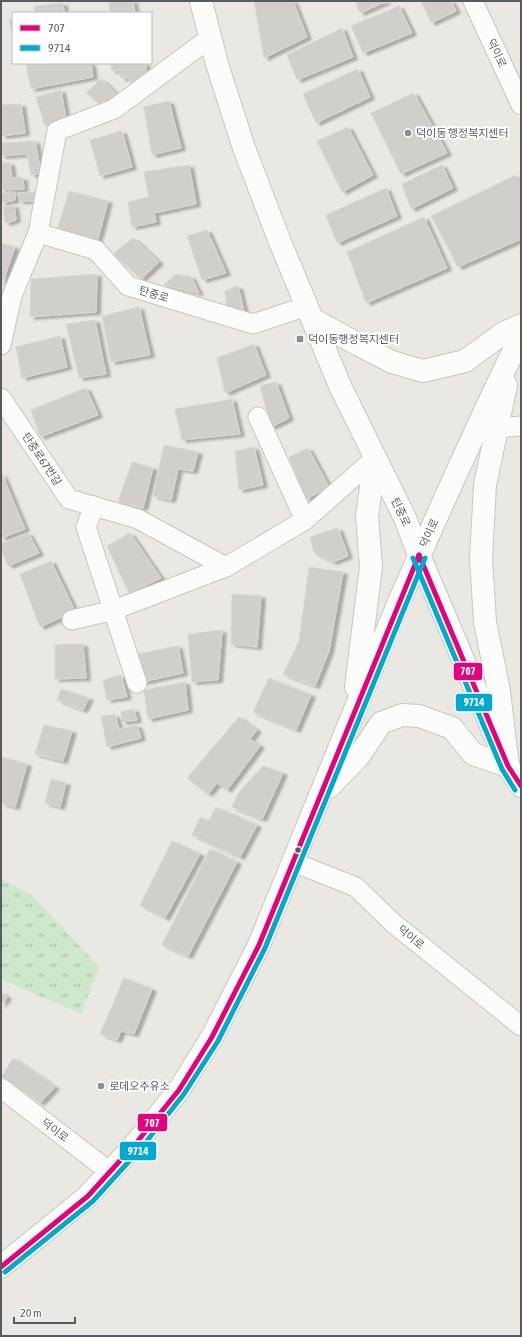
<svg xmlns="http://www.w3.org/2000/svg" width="522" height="1337" font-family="'Asap Condensed','Noto Sans KR',sans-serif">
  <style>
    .grass { fill: url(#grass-tufts) }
    .building { fill: #d0cfcb; stroke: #d9d7d2; filter: url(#shadow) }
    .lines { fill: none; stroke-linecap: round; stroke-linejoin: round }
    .street-casing { stroke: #c6c6c5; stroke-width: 21 }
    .secondary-casing { stroke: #c7c7c6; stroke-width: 24 }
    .street { stroke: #fcfcfb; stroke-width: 19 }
    .secondary { stroke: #fcfcfb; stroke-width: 22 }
    .bus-1-casing { stroke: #fff; stroke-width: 8 }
    .bus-2-casing { stroke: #fff; stroke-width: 8 }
    .bus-1 { stroke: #e5007d; stroke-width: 5 }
    .bus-2 { stroke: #00a9ce; stroke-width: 5 }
    .poi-dot { fill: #8b8d8f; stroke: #fff; stroke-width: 1.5 }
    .bus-dot { fill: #585c62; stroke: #fff; stroke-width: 1.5 }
    .labels { text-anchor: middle; stroke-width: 4; stroke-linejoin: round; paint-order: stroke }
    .street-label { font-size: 11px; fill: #585c62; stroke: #fff }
    .poi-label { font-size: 11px; fill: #585c62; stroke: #fff; text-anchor: start }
    .line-badge { stroke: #fff; stroke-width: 1.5 }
    .badge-label { font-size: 11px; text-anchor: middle; font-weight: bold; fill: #fff }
  </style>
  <defs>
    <pattern id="grass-tufts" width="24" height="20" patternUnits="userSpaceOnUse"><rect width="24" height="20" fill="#cee8cb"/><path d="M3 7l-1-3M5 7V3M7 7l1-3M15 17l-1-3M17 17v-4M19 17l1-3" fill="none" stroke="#aabfa8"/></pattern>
    <filter id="shadow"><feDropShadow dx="4.5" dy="2.5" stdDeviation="1" flood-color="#0004"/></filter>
  </defs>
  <rect width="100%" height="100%" fill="#eae8e2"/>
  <polygon class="grass" points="1,879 33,896 99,967 81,1014 1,979"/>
  <g class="building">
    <polygon points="109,1 133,1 135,13 110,13"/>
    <polygon points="254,1 293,1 307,37 264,58"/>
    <polygon points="355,1 387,1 360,13"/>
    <polygon points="421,1 451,1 456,11 431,23"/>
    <polygon points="63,3 64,13 35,13 34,6"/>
    <polygon points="399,6 412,33 363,53 351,26"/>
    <polygon points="13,18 13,38 9,20"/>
    <polygon points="342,28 353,57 297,80 287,55"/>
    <polygon points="26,63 91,63 93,77 31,89"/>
    <polygon points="110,63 145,63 148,79 131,86 129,78 121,78 118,70 112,71"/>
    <polygon points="358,69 370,97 316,123 303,94"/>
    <polygon points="101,79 117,94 102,106 86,93"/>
    <polygon points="61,90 66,119 45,126 36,97"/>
    <polygon points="414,93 447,153 401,174 371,113"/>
    <polygon points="169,101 181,148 152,155 144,107"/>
    <polygon points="21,104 25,133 2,136 1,105"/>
    <polygon points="348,127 373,175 342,192 317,141"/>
    <polygon points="122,131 132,167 100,176 90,140"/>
    <polygon points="35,141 41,173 31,175 27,154 1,156 1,143"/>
    <polygon points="1,163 10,163 12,178 23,178 24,189 1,190"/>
    <polygon points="189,165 196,204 154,213 156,222 132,227 128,202 149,197 144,172"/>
    <polygon points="442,165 453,188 411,209 402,184"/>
    <polygon points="516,175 521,184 521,239 458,267 431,216"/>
    <polygon points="386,188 397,216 337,243 326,215"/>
    <polygon points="69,191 108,201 97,242 57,230"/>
    <polygon points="15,192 15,200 2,203 1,193"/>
    <polygon points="35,192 36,201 19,201 18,193"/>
    <polygon points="14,205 16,220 5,223 3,207"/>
    <polygon points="424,217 447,268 366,303 347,252"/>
    <polygon points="207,230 226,273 202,280 187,236"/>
    <polygon points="133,238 159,262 141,279 113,254"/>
    <polygon points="1,243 15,247 1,287"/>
    <polygon points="97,274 96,312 30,317 31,279"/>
    <polygon points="176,274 191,277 199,293 164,285"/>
    <polygon points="238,286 244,311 227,310 225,291"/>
    <polygon points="139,307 150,355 111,362 102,316"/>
    <polygon points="95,320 106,374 79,378 66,324"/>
    <polygon points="60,336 67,367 22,378 16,347"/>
    <polygon points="254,344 266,375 225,393 217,358"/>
    <polygon points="276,382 289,418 271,427 260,386"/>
    <polygon points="86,388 98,415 40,437 31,410"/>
    <polygon points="232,399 240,434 182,440 175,409"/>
    <polygon points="164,445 198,452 193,471 178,469 171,500 153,496"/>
    <polygon points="254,447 263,485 239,490 235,451"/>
    <polygon points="308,448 329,487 306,499 289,457"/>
    <polygon points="132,462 153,468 143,508 118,502"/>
    <polygon points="2,474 25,529 1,538 1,475"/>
    <polygon points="338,528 348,556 333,562 314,553 310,537"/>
    <polygon points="28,533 39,553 8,566 1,548 1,544"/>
    <polygon points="130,533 161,578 129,593 107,546"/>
    <polygon points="51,561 75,611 40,627 20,574"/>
    <polygon points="309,567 343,572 329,651 315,686 283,674 299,641"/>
    <polygon points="232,594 261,596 257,647 231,644"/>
    <polygon points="222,630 218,680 192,682 188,634"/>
    <polygon points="83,644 86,678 55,679 55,645"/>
    <polygon points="178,646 183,673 142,682 137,654"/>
    <polygon points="121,675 127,697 107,700 103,680"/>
    <polygon points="269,678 311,695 296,730 253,712"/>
    <polygon points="185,682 188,710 148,719 144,690"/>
    <polygon points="61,689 89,698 83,710 57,700"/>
    <polygon points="134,709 137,720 122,722 121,712"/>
    <polygon points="115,715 119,729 137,725 141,738 107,747 101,716"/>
    <polygon points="239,717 257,730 250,739 260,746 227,790 217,783 208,794 187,778"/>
    <polygon points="44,725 72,731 63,761 35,754"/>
    <polygon points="1,757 27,764 15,807 1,803"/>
    <polygon points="263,766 283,773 262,819 232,807 239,792"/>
    <polygon points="51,779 66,783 60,807 45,803"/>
    <polygon points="216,807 257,825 240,857 192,835 200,817 209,821"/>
    <polygon points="172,841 200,854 165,918 140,905"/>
    <polygon points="210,849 237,862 188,956 162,945"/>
    <polygon points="124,978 152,989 134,1034 121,1031 117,1040 100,1034"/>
    <polygon points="1,992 7,997 1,1005"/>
    <polygon points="13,1058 55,1087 40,1103 2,1076"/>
  </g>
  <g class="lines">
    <defs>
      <g id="street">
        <polyline points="473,1 521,105"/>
        <polyline points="38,233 96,250 128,286 253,324 307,306"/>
        <polyline points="1,345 12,296 38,233 57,131 114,109 210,38"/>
        <polyline points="1,398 69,499 138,519 226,567"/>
        <polyline points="258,417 305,520"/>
        <polyline points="497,428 521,426"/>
        <polyline points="94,506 86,527 137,683"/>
        <polyline points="72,620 114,610 226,567 305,520 375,458"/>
        <polyline points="293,862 356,887 393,923 521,1026"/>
        <polyline points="1,1088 110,1172"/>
      </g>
      <g id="secondary">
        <polyline points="201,1 217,64 244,148 280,242 341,388 405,518 419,555 508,766 521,786"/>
        <polyline points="312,319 359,345 392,362 423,371 465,361 502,334 521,325"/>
        <polyline points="356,687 371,567 367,516 375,458"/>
        <polyline points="329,787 359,756 381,723 402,715 419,716 452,728 473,754 508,766 499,691 485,622 481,558 485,485 506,385"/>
        <path d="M1,1267L88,1196L110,1172L137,1142L179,1090L212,1037L259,945L398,604C435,520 472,436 512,354L521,342"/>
      </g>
    </defs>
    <use href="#street" class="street-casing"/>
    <use href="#secondary" class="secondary-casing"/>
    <use href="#street" class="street"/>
    <use href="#secondary" class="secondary"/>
    <defs>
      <g id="bus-1">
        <polyline points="419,555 508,766 521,786"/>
        <polyline points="1,1267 88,1196 137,1142 179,1090 212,1037 259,945 419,555"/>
      </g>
      <g id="bus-2">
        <polyline points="413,558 502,769 515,790"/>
        <polyline points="5,1272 93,1201 142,1147 184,1094 218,1041 265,948 425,558"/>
      </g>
    </defs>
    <use href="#bus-1" class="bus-1-casing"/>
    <use href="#bus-2" class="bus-2-casing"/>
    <use href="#bus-1" class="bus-1"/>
    <use href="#bus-2" class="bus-2"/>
  </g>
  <g class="poi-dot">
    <circle cx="408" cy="133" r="4"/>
    <rect x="296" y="335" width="8" height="8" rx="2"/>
    <circle cx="101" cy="1086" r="4"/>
  </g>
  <circle class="bus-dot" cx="298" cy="850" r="3.5"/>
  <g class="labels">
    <g class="street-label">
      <text transform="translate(497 53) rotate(65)" y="4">덕이로</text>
      <text transform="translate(154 294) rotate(17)" y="4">탄중로</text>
      <text transform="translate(42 459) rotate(56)" y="4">탄중로67번길</text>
      <text transform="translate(401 512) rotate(65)" y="4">탄중로</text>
      <text transform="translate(429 533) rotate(-66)" y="4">덕이로</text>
      <text transform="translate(411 937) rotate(39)" y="4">덕이로</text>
      <text transform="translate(55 1130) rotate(37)" y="4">덕이로</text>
    </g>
    <g class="poi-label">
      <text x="416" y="137">덕이동 행정복지센터</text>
      <text x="308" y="343">덕이동행정복지센터</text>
      <text x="109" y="1090">로데오주유소</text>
    </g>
  </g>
  <g class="line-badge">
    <rect x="453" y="662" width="30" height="19" rx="4" fill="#e5007d"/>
    <rect x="455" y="693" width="38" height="19" rx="4" fill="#00a9ce"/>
    <rect x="137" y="1113" width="31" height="19" rx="4" fill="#e5007d"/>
    <rect x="119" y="1141" width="38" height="20" rx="4" fill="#00a9ce"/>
  </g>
  <g class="badge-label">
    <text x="468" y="675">707</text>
    <text x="474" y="706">9714</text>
    <text x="152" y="1127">707</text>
    <text x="138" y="1155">9714</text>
  </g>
  <rect width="522" height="1337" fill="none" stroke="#585c62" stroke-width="4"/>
  <rect x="12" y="12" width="140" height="52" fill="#ffffff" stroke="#bcbec0"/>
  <rect x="20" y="25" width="20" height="6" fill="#e5007d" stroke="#bcbec0"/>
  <text x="48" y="32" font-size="12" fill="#585c62">707</text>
  <rect x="20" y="45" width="20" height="6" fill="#00a9ce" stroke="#bcbec0"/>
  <text x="48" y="52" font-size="12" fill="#585c62">9714</text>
  <path d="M14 1317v6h61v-6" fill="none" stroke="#585c62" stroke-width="2"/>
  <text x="20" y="1317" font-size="12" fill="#585c62" stroke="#ffffff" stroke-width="3" paint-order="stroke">20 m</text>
</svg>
